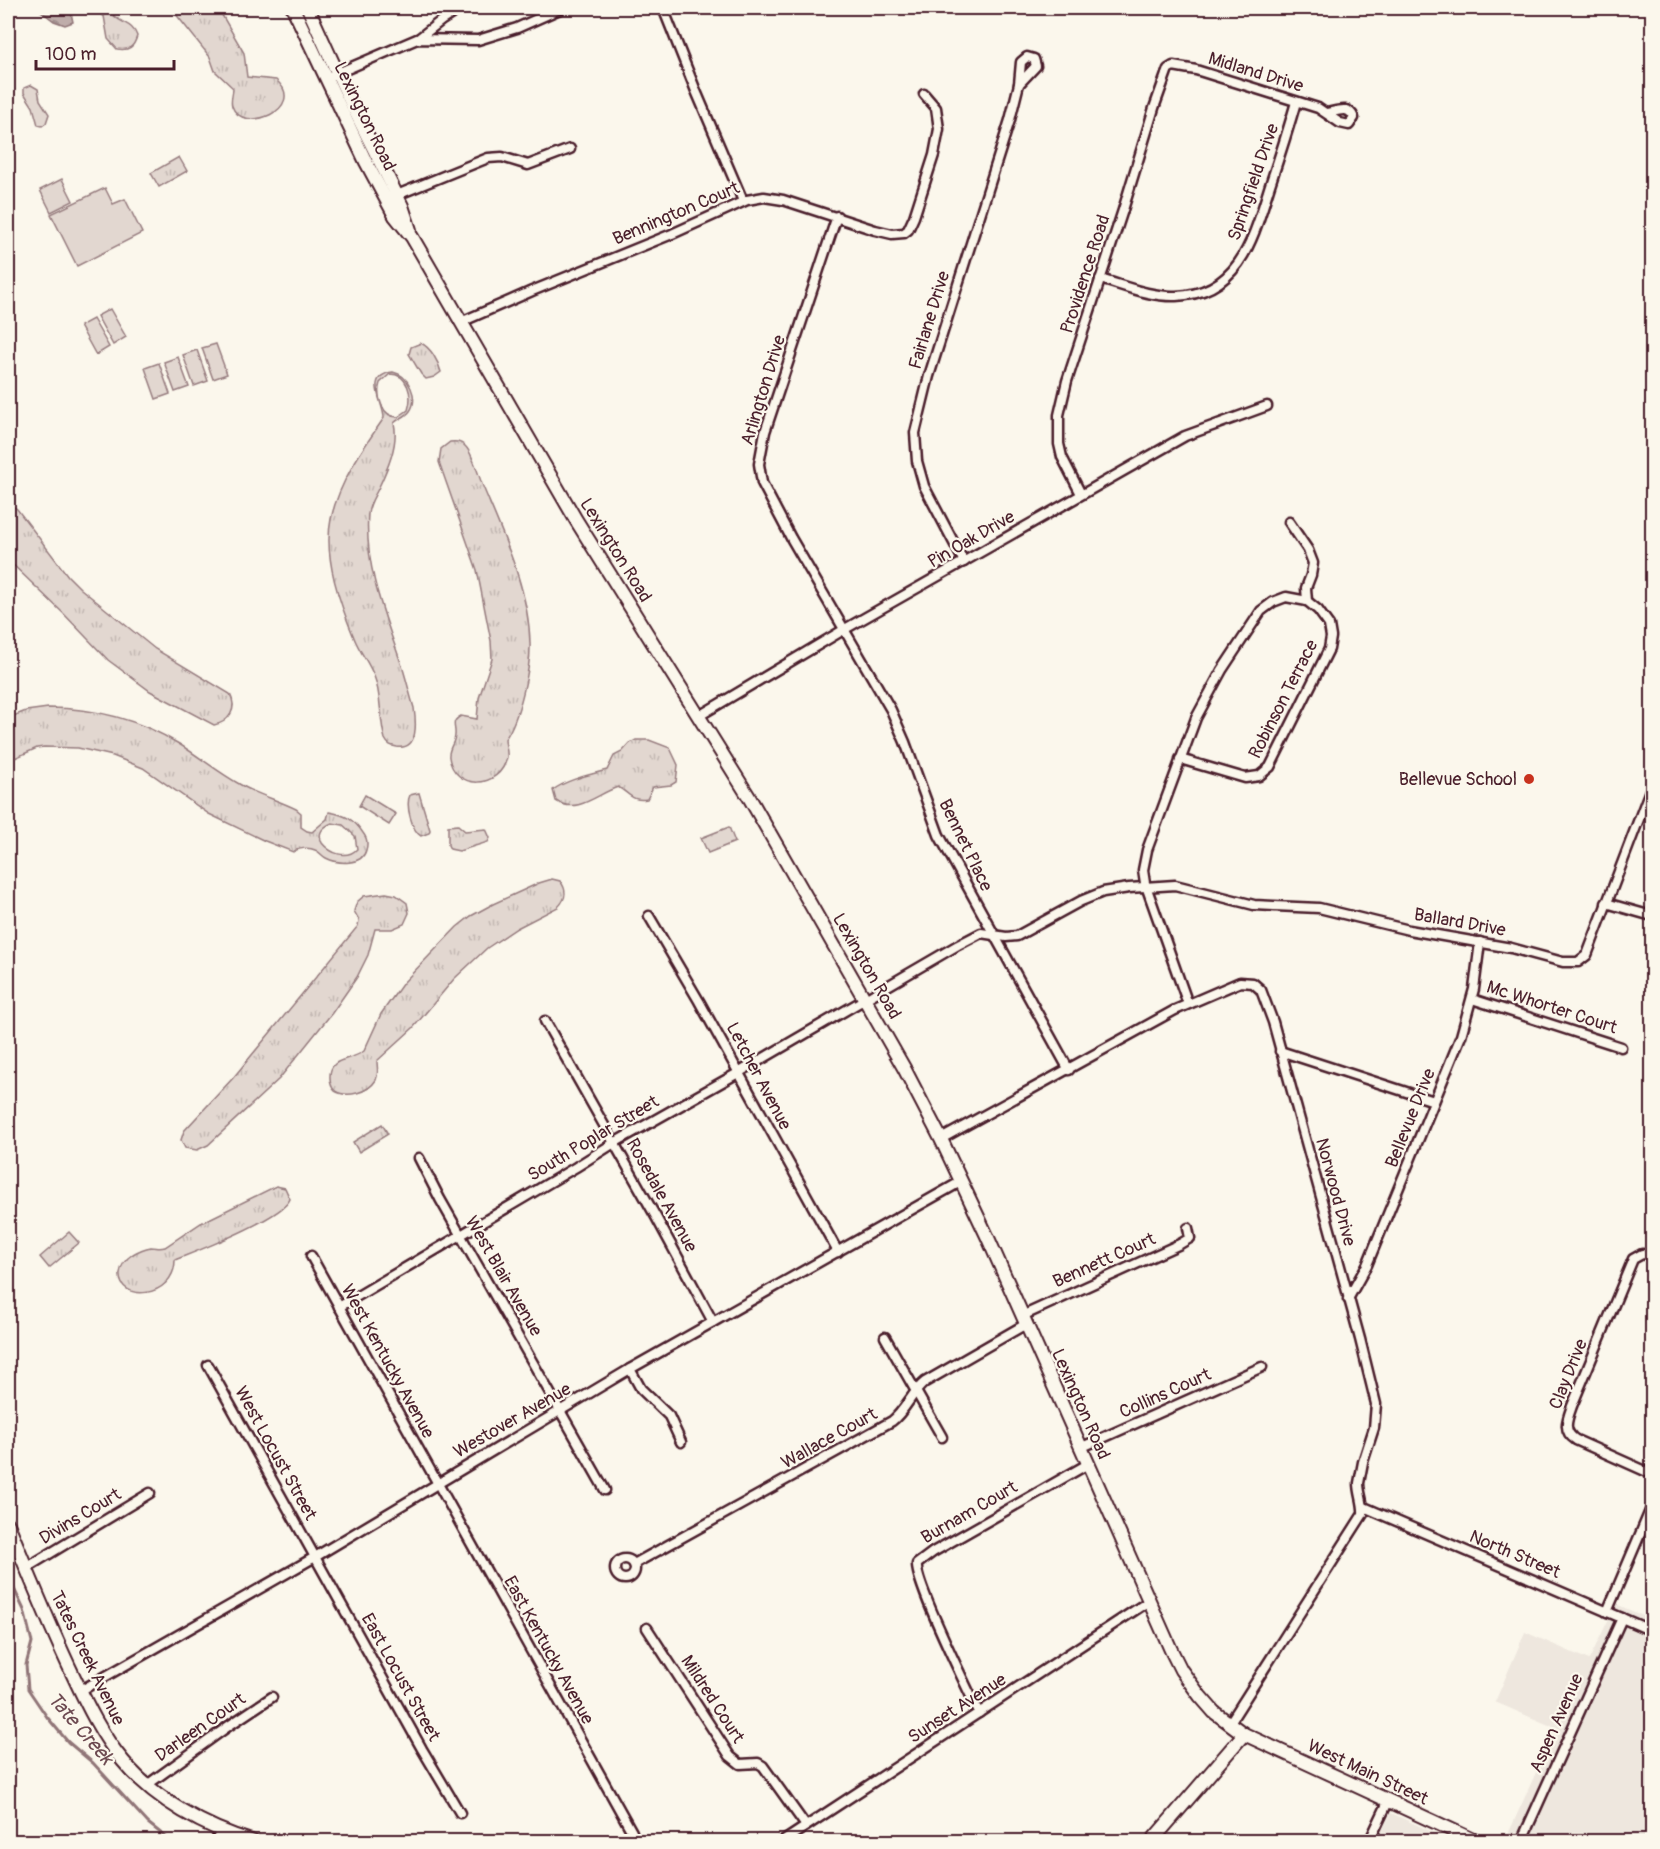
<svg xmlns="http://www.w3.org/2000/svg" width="1660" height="1849" font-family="Pangolin,sans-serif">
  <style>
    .built { fill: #eee7de }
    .grass { fill: url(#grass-tufts); stroke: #967b7e; stroke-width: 1.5; fill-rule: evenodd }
    .pitch { fill: #e2d7d0; stroke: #967b7e; stroke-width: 1.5 }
    .water { fill: url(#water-waves); stroke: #907477; stroke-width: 1.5 }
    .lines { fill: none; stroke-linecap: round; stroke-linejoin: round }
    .stream { stroke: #907477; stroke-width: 3 }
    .street-casing { stroke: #4a1f2b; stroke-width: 13 }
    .secondary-casing { stroke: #4a1f2b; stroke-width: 16 }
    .primary-casing { stroke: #4a1f2b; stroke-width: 16 }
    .street { stroke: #fbf7ec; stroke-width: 8 }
    .secondary { stroke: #fbf7ec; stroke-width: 12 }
    .primary { stroke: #fbf7ec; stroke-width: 12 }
    .poi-dot { fill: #c8321e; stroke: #fbf7ec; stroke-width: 2 }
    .labels { text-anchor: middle; stroke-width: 4.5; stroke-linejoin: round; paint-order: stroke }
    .street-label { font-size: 18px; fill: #4a1f2b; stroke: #fbf7ec }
    .poi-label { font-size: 18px; fill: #4a1f2b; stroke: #fbf7ec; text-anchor: end }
    .water-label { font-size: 20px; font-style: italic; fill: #6d4a51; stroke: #fbf7ec }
  </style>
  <defs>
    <pattern id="grass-tufts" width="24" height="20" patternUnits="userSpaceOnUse" patternTransform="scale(1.5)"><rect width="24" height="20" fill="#e2d7d0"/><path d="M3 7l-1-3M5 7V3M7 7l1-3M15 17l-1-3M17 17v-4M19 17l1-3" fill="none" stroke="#c3b8b3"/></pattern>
    <pattern id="water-waves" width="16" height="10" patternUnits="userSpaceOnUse" patternTransform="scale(1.5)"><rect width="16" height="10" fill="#bfadaa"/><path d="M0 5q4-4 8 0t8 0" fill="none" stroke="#9d8c8b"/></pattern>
  </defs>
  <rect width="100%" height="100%" fill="#fbf7ec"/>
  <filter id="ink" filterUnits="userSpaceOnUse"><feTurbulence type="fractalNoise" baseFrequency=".0167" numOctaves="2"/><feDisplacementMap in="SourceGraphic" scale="12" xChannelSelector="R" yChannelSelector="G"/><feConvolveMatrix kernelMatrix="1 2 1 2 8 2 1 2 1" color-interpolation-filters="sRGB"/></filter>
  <g filter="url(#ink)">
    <g class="built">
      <polygon points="1616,1604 1652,1620 1652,1841 1505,1841 1556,1728 1495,1702 1525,1632 1589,1660"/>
      <polygon points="1391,1813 1452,1841 1377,1841"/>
    </g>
    <g class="grass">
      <path d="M86,8H112L114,16C123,24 133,24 137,36C134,47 129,51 117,49L108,39L104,16Z"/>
      <path d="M171,8H218L244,53L247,77L276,80C309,108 242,136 232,106C230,100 233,94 233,88L215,71L210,57Z"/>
      <polygon points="31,85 38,89 40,100 49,114 46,123 42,126 38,125 33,107 24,93 24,88"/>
      <polygon points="179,157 187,171 159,187 151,173"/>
      <path d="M421,343C431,348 438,361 441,372L434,377L426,379L421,374L409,354L411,347Z"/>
      <path d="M393,372C409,375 419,398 410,411C406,417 399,418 394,423C399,444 387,470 378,489C374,497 369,504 368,514C364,567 386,619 403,669C407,682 410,695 414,708C416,722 419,750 397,747C391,746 388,745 385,739C379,719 382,695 374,676C369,663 360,652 355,640C340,604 323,558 331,519C339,482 363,448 384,418C384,403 363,376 393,372ZM390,374C408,374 413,395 408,410L398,417C382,417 376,396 380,383Z"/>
      <path d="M450,442C456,441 462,442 466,447C474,456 479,478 484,489C504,537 529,590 530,643C531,667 519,720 505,739C505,745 508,751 507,757C500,790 454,791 449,757C448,748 455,743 455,735C456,726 450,722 461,716L477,719L479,698L492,659L491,641L477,570L439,462L441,449Z"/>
      <path d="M8,503L17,509L68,576L81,589L155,649L230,694C238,709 229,722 214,725L150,691L108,660L63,613L8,560Z"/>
      <path d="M48,708C94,708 140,720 179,744C200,757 219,773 241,785C258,795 278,800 296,809L301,813V827L307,831L312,832L327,819L329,812C345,815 354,819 363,833C367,838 368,844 366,850C362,866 338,864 326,858C322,856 319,851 315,850C309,847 298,848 293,852L265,841L209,814L143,768L113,756L78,748L44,747L37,748L8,761V718L26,711ZM332,823L343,825L355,836L357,849C346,860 330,853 322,843C317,832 323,827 332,823Z"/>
      <path d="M636,740H649L670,748L678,765L676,782L671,785L653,787L647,799C632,802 629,793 618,787C598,793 578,815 556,801L553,790C568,779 589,775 607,770L614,756L622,752L630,743Z"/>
      <path d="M419,793L430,830L429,833L421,836C412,831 405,805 410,795Z"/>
      <polygon points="365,795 396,814 389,825 359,806"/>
      <polygon points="458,825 465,831 486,829 490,838 488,842 459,851 450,849 448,845 448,826"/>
      <polygon points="729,827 735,842 708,853 701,838"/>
      <path d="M552,879L560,881C568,891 566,899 558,907L517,928L487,948L454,979L413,1028L377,1061C377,1067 379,1074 376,1080C368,1093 347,1098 335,1091C331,1087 330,1084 330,1078C329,1056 350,1062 364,1051L381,1014L403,983L457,927L471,916L493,904L539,883Z"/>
      <polygon points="386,893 396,895 407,903 409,913 404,924 392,929 375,929 368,955 357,977 332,1013 279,1079 208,1145 197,1150 185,1148 181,1140 184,1131 233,1078 358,926 359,920 354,911 357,902 364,896"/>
      <polygon points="382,1124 388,1134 359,1152 353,1142"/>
      <path d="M276,1186L285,1188L290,1199C283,1218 197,1251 175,1260C175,1299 117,1303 120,1273C121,1265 127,1258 133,1254C138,1251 145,1248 151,1247C157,1247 159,1249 165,1247L201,1223Z"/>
      <polygon points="69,1232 79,1243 49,1268 40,1257"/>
    </g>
    <g class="pitch">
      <polygon points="62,179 73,201 51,212 40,190"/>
      <polygon points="105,188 113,204 125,199 142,233 77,266 51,214"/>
      <polygon points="110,309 126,337 113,345 97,316"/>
      <polygon points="93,319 109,347 96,355 80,326"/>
      <polygon points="216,344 227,374 213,379 202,348"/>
      <polygon points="197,350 208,381 194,386 183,355"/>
      <polygon points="178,357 189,387 175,392 164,362"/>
      <polygon points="159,363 170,394 156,399 145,368"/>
    </g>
    <polygon class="water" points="37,8 70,8 73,22 65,25 54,21"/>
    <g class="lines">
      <polyline class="stream" points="8,1576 24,1610 32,1642 26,1665 28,1689 47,1717 68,1742 93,1763 148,1823 172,1842"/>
      <defs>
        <g id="street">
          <polyline points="663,8 696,91 743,201"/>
          <polyline points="418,39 442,20 461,8"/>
          <polygon points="1027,57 1034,59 1036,66 1019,84 1021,62"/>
          <polyline points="333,75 417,39 478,40 517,28 562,8"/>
          <polyline points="392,197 488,158 502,157 528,165 570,149"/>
          <polyline points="837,216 765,432 759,464 762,483 791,538 891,710 905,742 939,835 1069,1070"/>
          <path d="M1100,279C1125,286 1150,297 1176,296C1241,294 1254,235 1270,185C1279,158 1288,130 1296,102"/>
          <polyline points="461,322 532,291 672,234 747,200 764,197 783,200 875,230 892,234 904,233 908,230 914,217 934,155 939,129 936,108 924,94"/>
          <path d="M1081,494L1062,457L1059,444V415L1067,381L1123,210L1154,108L1168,69L1173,66L1196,70L1318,108L1340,123L1349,125L1354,118C1349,105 1338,111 1327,113"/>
          <polyline points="1289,522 1308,550 1313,563 1311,575 1306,588 1307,601"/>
          <polyline points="964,562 924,486 917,461 915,433 929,376 1010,120 1019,84"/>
          <polyline points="699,716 845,629 1185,436 1267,406"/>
          <polyline points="1180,759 1245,778 1259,776 1270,767 1329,649 1331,637 1329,625 1318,610 1307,601 1286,597 1273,602 1261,611 1222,670 1196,718 1147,850 1143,870 1145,883 1188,1004"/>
          <polyline points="1606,903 1652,916"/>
          <polyline points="649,916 699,1001 838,1252"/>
          <polyline points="1472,999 1621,1047"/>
          <polyline points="545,1021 656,1217 713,1322"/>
          <polyline points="1280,1051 1434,1101"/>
          <path d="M941,1139L1175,1010L1240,982L1253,983L1261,990L1273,1022L1360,1339L1376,1404L1374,1428L1363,1462L1359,1483C1359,1494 1364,1503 1363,1514L1229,1724"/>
          <polyline points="419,1158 440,1199 605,1490"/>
          <path d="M1652,1255L1642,1254L1633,1259L1572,1406C1567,1420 1562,1431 1576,1440L1652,1474"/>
          <polyline points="311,1256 632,1832"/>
          <polyline points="1348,1299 1367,1265 1461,1036 1474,989 1480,942"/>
          <polyline points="339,1307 576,1167 614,1143 738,1073 958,945 981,933 1006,937 1017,936 1081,901 1103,892 1129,888 1175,885 1254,905 1319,908 1409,930 1511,948 1563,962 1578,962 1587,955 1652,785"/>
          <polyline points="1022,1316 1180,1244 1190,1238 1188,1228"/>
          <polyline points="885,1337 942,1437"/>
          <polyline points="208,1365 422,1749 460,1813"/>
          <polyline points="630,1369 641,1389 669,1416 681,1442"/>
          <polyline points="1080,1448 1262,1367"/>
          <polyline points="1364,1507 1652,1631"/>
          <circle cx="625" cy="1569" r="10"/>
          <path d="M634,1564L892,1421C906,1410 911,1393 925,1382L1026,1324"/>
          <polyline points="26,1568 150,1493"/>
          <polyline points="1607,1612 1652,1506"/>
          <polyline points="647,1628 730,1756 740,1764 758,1763 763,1766 806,1826"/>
          <polyline points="80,1691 315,1557 630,1369 962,1181"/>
          <path d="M979,1713C968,1690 914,1581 917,1564L933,1552L1088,1464"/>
          <polyline points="147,1785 230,1725 272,1697"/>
          <polyline points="215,1842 222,1830"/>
          <polyline points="782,1842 1149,1601"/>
          <polyline points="1369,1842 1388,1802"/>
          <polyline points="1521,1842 1622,1618"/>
        </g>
        <g id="secondary">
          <path d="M8,1524C29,1574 49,1625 73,1675C87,1705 102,1736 123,1761C155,1800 206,1828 254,1842"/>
          <polyline points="1151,1842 1244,1734"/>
        </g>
        <g id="primary">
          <polyline points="293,8 366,162 395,216 412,237 576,520 749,797 904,1068 941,1139 988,1238 1171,1650 1181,1670 1200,1696 1214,1712 1244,1734 1478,1842"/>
          <polyline points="308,8 352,105 402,206 410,230"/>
        </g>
      </defs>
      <use href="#street" class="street-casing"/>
      <use href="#secondary" class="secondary-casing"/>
      <use href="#primary" class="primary-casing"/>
      <use href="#street" class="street"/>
      <use href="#secondary" class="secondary"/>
      <use href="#primary" class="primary"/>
    </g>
  </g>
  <circle class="poi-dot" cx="1529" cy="779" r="6"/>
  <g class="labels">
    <g class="street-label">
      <text transform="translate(1256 72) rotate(17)" y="6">Midland Drive</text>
      <text transform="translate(365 116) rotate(64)" y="6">Lexington Road</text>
      <text transform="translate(1253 182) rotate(-71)" y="6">Springfield Drive</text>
      <text transform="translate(676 213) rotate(-23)" y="6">Bennington Court</text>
      <text transform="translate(1085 274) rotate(-72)" y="6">Providence Road</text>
      <text transform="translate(929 320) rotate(-73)" y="6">Fairlane Drive</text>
      <text transform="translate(763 390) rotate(-73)" y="6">Arlington Drive</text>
      <text transform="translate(971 539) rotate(-30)" y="6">Pin Oak Drive</text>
      <text transform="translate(616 550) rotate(58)" y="6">Lexington Road</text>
      <text transform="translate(1283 699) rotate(-63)" y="6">Robinson Terrace</text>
      <text transform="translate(966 845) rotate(64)" y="6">Bennet Place</text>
      <text transform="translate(1460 922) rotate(10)" y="6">Ballard Drive</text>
      <text transform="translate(867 966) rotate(60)" y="6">Lexington Road</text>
      <text transform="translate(1552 1007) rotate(18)" y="6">Mc Whorter Court</text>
      <text transform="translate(759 1076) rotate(62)" y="6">Letcher Avenue</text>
      <text transform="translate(1410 1118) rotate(-68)" y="6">Bellevue Drive</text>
      <text transform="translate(593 1138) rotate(-31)" y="6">South Poplar Street</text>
      <text transform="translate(1336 1192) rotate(75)" y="6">Norwood Drive</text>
      <text transform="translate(662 1195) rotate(61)" y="6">Rosedale Avenue</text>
      <text transform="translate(1104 1260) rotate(-24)" y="6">Bennett Court</text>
      <text transform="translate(504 1276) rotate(60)" y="6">West Blair Avenue</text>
      <text transform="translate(388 1361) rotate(61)" y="6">West Kentucky Avenue</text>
      <text transform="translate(1568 1374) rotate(-68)" y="6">Clay Drive</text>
      <text transform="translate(1165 1393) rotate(-24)" y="6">Collins Court</text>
      <text transform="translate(1081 1404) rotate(66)" y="6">Lexington Road</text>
      <text transform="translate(512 1420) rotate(-30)" y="6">Westover Avenue</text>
      <text transform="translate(829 1438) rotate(-29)" y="6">Wallace Court</text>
      <text transform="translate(276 1453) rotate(61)" y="6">West Locust Street</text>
      <text transform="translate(969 1512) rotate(-30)" y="6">Burnam Court</text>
      <text transform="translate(80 1516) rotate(-31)" y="6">Divins Court</text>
      <text transform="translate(1515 1554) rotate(23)" y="6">North Street</text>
      <text transform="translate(549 1650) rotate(61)" y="6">East Kentucky Avenue</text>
      <text transform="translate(88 1658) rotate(64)" y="6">Tates Creek Avenue</text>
      <text transform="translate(401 1677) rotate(61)" y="6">East Locust Street</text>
      <text transform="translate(713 1699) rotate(57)" y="6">Mildred Court</text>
      <text transform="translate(957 1708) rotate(-33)" y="6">Sunset Avenue</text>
      <text transform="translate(1556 1723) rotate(-66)" y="6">Aspen Avenue</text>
      <text transform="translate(200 1727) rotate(-35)" y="6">Darleen Court</text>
      <text transform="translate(1368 1772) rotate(25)" y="6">West Main Street</text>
    </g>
    <g class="poi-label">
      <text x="1517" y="785">Bellevue School</text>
    </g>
    <g class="water-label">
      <text transform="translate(81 1728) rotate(49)" y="7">Tate Creek</text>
    </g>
  </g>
  <rect width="1660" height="1849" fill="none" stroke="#fbf7ec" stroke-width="30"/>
  <rect x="15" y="15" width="1630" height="1819" fill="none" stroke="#4a1f2b" stroke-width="2" filter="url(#ink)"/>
  <path d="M36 60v9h138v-9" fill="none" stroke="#4a1f2b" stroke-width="3"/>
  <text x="45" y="60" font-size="18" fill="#4a1f2b" stroke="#fbf7ec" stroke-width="4.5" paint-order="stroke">100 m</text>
</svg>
